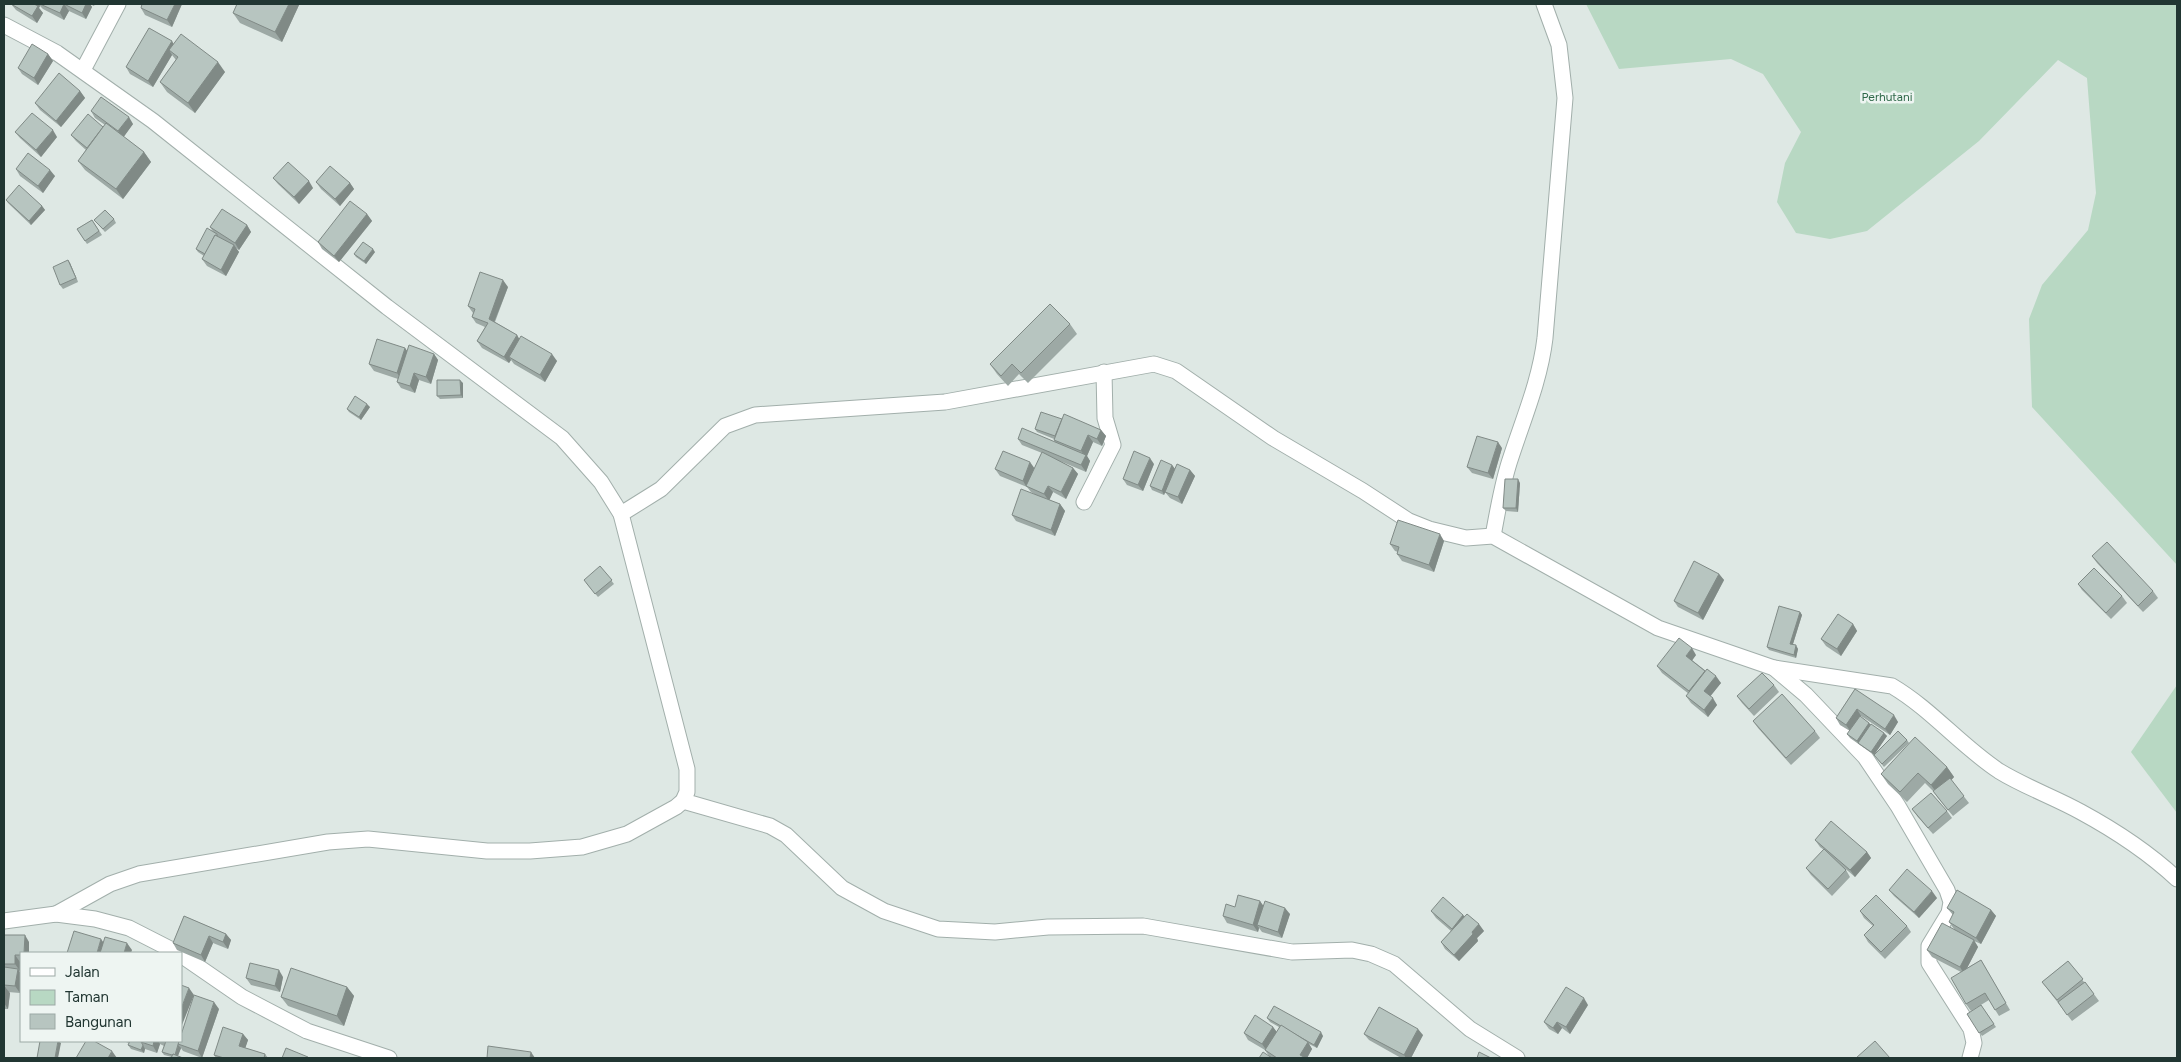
<svg xmlns="http://www.w3.org/2000/svg" width="2181" height="1062" font-family="Figtree,sans-serif">
  <style>
    .green { fill: #b8d8c3 }
    .lines { fill: none; stroke-linecap: round; stroke-linejoin: round }
    .minor-casing { stroke: #a2afab; stroke-width: 17 }
    .minor { stroke: #fff; stroke-width: 15 }
    .wall { fill: #9da9a5 }
    .shaded-wall { fill: #808a86 }
    .building { fill: #b7c5c0; stroke: #808a86 }
    .labels { text-anchor: middle; stroke-width: 5; stroke-linejoin: round; paint-order: stroke }
    .park-label { font-size: 12px; fill: #2f6949; stroke: #eef5f2 }
  </style>
  <rect width="100%" height="100%" fill="#dee8e4"/>
  <g class="green">
    <polygon points="1586,4 2177,4 2177,565 2032,407 2029,319 2042,285 2088,230 2096,193 2087,78 2058,60 1979,141 1867,231 1830,239 1796,233 1777,202 1785,163 1801,132 1763,74 1731,59 1619,69"/>
    <polygon points="2177,685 2177,813 2131,752"/>
  </g>
  <g class="lines">
    <defs>
      <g id="minor">
        <polyline points="4,25 57,53 153,121 387,307 562,438 601,482 621,514 687,769 687,792 683,801 676,807 627,834 582,847 530,851 487,851 368,839 328,842 139,874 110,884 56,914"/>
        <polyline points="83,70 118,4"/>
        <polyline points="1084,502 1113,445 1105,418 1104,372"/>
        <polyline points="621,514 661,489 725,426 755,415 945,402 1154,364 1176,371 1273,438 1363,491 1409,521 1429,529 1466,538 1493,536 1658,628 1774,668 1806,695 1865,757 1898,806 1947,890 1951,902 1949,913 1929,946 1929,963 1971,1029 1974,1043 1970,1058"/>
        <path d="M1493,536C1498,510 1502,483 1511,457C1524,417 1540,380 1545,338L1565,98L1559,45L1544,4"/>
        <path d="M1774,668L1892,686C1931,709 1961,746 1999,771C2025,787 2054,797 2081,812C2116,831 2148,852 2177,879"/>
        <polyline points="683,801 770,826 786,835 842,888 884,911 938,929 995,932 1048,927 1143,926 1292,952 1352,950 1371,954 1394,964 1470,1029 1517,1058"/>
        <polyline points="4,921 56,914 95,919 129,928 178,953"/>
        <polyline points="181,955 242,997 307,1031 389,1058"/>
      </g>
    </defs>
    <use href="#minor" class="minor-casing"/>
    <use href="#minor" class="minor"/>
  </g>
  <g class="wall">
    <polygon points="11,4 95,4 94,6 90,4 92,7 86,19 69,11 64,20 43,9 40,6 39,8 43,13 37,23 16,10"/>
    <polygon points="182,4 172,27 145,15 141,8"/>
    <polygon points="237,4 298,4 299,5 282,42 240,23 233,13"/>
    <polygon points="174,44 225,72 195,113 167,92 160,82 176,60 172,55 153,87 130,74 126,67"/>
    <polygon points="48,54 53,61 38,85 22,74 18,68"/>
    <polygon points="80,91 85,98 61,127 40,110 35,103"/>
    <polygon points="91,111 133,124 123,137 144,152 151,162 123,199 85,170 78,161 86,150 76,141 71,135 103,127 105,125 95,118"/>
    <polygon points="15,132 57,137 41,157 20,138"/>
    <polygon points="16,169 55,176 43,193 20,176"/>
    <polygon points="273,178 313,188 299,204 278,184"/>
    <polygon points="316,182 350,183 354,189 340,206 321,189"/>
    <polygon points="6,200 42,206 45,210 31,225 8,203"/>
    <polygon points="367,214 372,221 339,262 322,249 318,242"/>
    <polygon points="114,219 116,223 105,232 94,220"/>
    <polygon points="92,220 102,235 87,244 77,229"/>
    <polygon points="247,225 251,232 239,250 236,248 239,252 226,276 207,266 202,259 204,256 198,252 196,249 214,233 210,227"/>
    <polygon points="375,252 366,264 356,257 354,254"/>
    <polygon points="68,260 70,263 78,282 63,289 60,285"/>
    <polygon points="508,287 495,322 517,335 519,339 557,361 545,382 514,364 511,360 509,363 482,348 477,341 485,327 476,323 472,317 473,313 468,306"/>
    <polygon points="1070,324 1077,334 1028,383 1019,374 1008,386 997,374 990,364"/>
    <polygon points="405,348 407,351 434,354 438,360 431,384 419,380 415,393 401,388 397,382 398,379 374,371 369,364"/>
    <polygon points="463,383 463,398 440,399 437,396"/>
    <polygon points="370,407 361,420 349,412 347,409"/>
    <polygon points="1062,419 1101,430 1106,436 1102,446 1093,442 1087,456 1090,461 1086,472 1060,461 1073,468 1078,474 1066,499 1053,492 1049,500 1060,504 1065,511 1055,536 1016,521 1012,515 1036,495 1031,492 1027,487 1000,476 995,469 1035,468 1042,453 1022,445 1018,439 1055,442 1054,440 1054,439 1037,432 1035,429"/>
    <polygon points="1502,448 1493,479 1472,473 1467,467"/>
    <polygon points="1154,464 1143,491 1127,485 1123,479"/>
    <polygon points="1172,465 1175,469 1190,470 1195,476 1182,504 1170,498 1165,492 1164,495 1152,490 1150,486"/>
    <polygon points="1520,483 1518,512 1506,511 1503,508"/>
    <polygon points="1444,541 1434,572 1402,561 1397,554 1398,552 1395,551 1390,544"/>
    <polygon points="2092,556 2153,591 2158,598 2143,612 2097,563"/>
    <polygon points="600,566 614,584 598,597 586,583"/>
    <polygon points="1719,574 1724,580 1703,620 1678,607 1674,601"/>
    <polygon points="2078,584 2122,596 2127,603 2111,619 2082,590"/>
    <polygon points="1800,612 1802,615 1793,644 1798,649 1796,658 1769,650 1767,647"/>
    <polygon points="1853,624 1857,631 1841,656 1826,646 1821,639"/>
    <polygon points="1696,655 1692,660 1721,683 1710,696 1717,705 1708,717 1691,703 1686,696 1689,694 1662,673 1657,666"/>
    <polygon points="1774,685 1779,692 1754,716 1742,703 1737,696"/>
    <polygon points="1855,689 1898,722 1890,735 1861,716 1861,717 1869,723 1871,725 1884,733 1887,736 1874,755 1907,740 1909,743 1884,767 1874,755 1850,738 1847,734 1850,731 1840,725 1836,718"/>
    <polygon points="1753,721 1815,731 1820,738 1791,765 1758,728"/>
    <polygon points="1947,767 1954,777 1951,780 1969,803 1953,816 1938,798 1933,791 1925,783 1907,802 1888,784 1881,774"/>
    <polygon points="1912,809 1947,811 1952,818 1933,834 1917,816"/>
    <polygon points="1815,840 1867,852 1871,858 1855,877 1834,859 1846,870 1850,877 1832,896 1811,875 1806,868 1824,850 1820,847"/>
    <polygon points="1889,890 1937,898 1919,918 1894,896"/>
    <polygon points="1263,906 1290,914 1282,938 1262,932 1259,928 1258,932 1227,923 1223,916 1235,907"/>
    <polygon points="1947,908 1991,910 1996,916 1981,944 1974,941 1978,947 1967,968 1981,960 1985,967 2010,1010 1999,1016 1989,1000 1971,1011 1966,1004 1961,972 1932,957 1927,950 1954,929 1949,922 1953,915"/>
    <polygon points="1431,911 1463,915 1484,931 1477,938 1478,941 1459,961 1445,949 1441,942 1451,931 1436,918"/>
    <polygon points="1860,911 1907,926 1911,932 1885,959 1868,942 1864,935 1873,926 1864,918"/>
    <polygon points="184,916 226,934 231,940 228,949 213,943 205,962 177,950 173,943"/>
    <polygon points="4,935 29,942 21,953 21,962 20,962 20,971 19,971 21,974 20,993 8,992 10,993 8,1009 4,1009"/>
    <polygon points="2068,961 2084,982 2085,982 2099,1001 2072,1021 2042,982"/>
    <polygon points="283,977 280,992 251,985 246,978"/>
    <polygon points="347,987 354,996 344,1026 288,1006 281,997"/>
    <polygon points="1588,1005 1570,1034 1562,1028 1558,1034 1549,1029 1544,1022"/>
    <polygon points="1981,1005 1996,1027 1982,1036 1967,1014"/>
    <polygon points="219,1009 202,1058 183,1051 181,1048 178,1056 172,1057 164,1055 162,1052 164,1046 160,1044 157,1053 145,1049 144,1053 131,1049 128,1045 129,1043 123,1041 181,1041 182,1032"/>
    <polygon points="1267,1018 1323,1036 1317,1048 1309,1044 1312,1049 1307,1058 1259,1058 1269,1056 1265,1050 1248,1040 1244,1033 1273,1027 1277,1032 1279,1027 1270,1022"/>
    <polygon points="243,1034 248,1040 245,1048 265,1054 268,1058 216,1058 214,1055"/>
    <polygon points="1364,1034 1423,1035 1411,1058 1401,1058 1369,1040"/>
  </g>
  <g class="shaded-wall">
    <polygon points="34,4 39,4 40,6 39,8 43,13 37,23 32,16"/>
    <polygon points="64,4 69,11 64,20 60,13"/>
    <polygon points="86,4 90,4 92,7 86,19 82,13"/>
    <polygon points="175,4 182,4 172,27 167,20"/>
    <polygon points="289,4 298,4 299,5 282,42 275,32"/>
    <polygon points="172,41 176,48 169,50 172,55 153,87 148,81"/>
    <polygon points="48,54 53,61 38,85 34,78"/>
    <polygon points="218,62 225,72 195,113 188,103"/>
    <polygon points="80,91 85,98 61,127 56,121"/>
    <polygon points="129,117 133,124 123,138 118,131"/>
    <polygon points="53,130 57,137 41,157 36,150"/>
    <polygon points="144,152 151,162 123,199 116,189"/>
    <polygon points="50,170 55,176 43,193 38,186"/>
    <polygon points="309,181 313,188 299,204 294,197"/>
    <polygon points="350,183 354,189 340,206 335,199"/>
    <polygon points="42,206 45,210 31,225 29,221"/>
    <polygon points="367,214 372,221 339,262 334,256"/>
    <polygon points="247,225 251,232 239,250 235,243"/>
    <polygon points="234,245 239,252 226,276 221,270"/>
    <polygon points="373,249 375,252 366,264 364,261"/>
    <polygon points="68,260 70,263 78,282 76,278"/>
    <polygon points="503,280 508,287 493,325 489,319"/>
    <polygon points="517,335 521,342 509,357 511,360 509,363 504,357"/>
    <polygon points="405,348 410,355 402,380 397,373"/>
    <polygon points="434,354 438,360 431,384 426,377"/>
    <polygon points="552,354 557,361 545,382 540,375"/>
    <polygon points="414,373 419,380 415,393 410,386"/>
    <polygon points="460,380 463,383 463,398 461,395"/>
    <polygon points="367,404 370,407 361,420 359,417"/>
    <polygon points="1101,430 1106,436 1102,446 1097,439"/>
    <polygon points="1088,435 1093,442 1087,456 1090,461 1086,472 1081,465 1085,456 1081,451"/>
    <polygon points="1498,442 1502,448 1493,479 1488,473"/>
    <polygon points="1150,458 1154,464 1143,491 1138,485"/>
    <polygon points="1030,462 1035,469 1026,486 1023,481"/>
    <polygon points="1172,465 1175,469 1164,495 1162,491"/>
    <polygon points="1073,468 1078,474 1066,499 1061,492"/>
    <polygon points="1190,470 1195,476 1182,504 1178,497"/>
    <polygon points="1518,479 1520,483 1518,512 1516,508"/>
    <polygon points="1048,486 1053,492 1049,501 1044,494"/>
    <polygon points="1060,504 1065,511 1055,536 1051,530"/>
    <polygon points="1440,534 1444,541 1434,572 1429,565"/>
    <polygon points="1719,574 1724,580 1703,620 1698,613"/>
    <polygon points="1800,612 1802,615 1792,647 1790,644"/>
    <polygon points="1853,624 1857,631 1841,656 1837,649"/>
    <polygon points="1796,645 1798,649 1796,658 1794,655"/>
    <polygon points="1692,648 1696,655 1691,662 1686,656"/>
    <polygon points="1705,671 1710,677 1694,698 1689,691"/>
    <polygon points="1716,676 1721,683 1709,698 1704,691"/>
    <polygon points="1713,698 1717,705 1708,717 1704,710"/>
    <polygon points="1857,709 1861,716 1851,732 1846,725"/>
    <polygon points="1894,715 1898,722 1890,735 1885,729"/>
    <polygon points="1869,723 1872,726 1858,743 1859,745 1857,741"/>
    <polygon points="1884,733 1887,736 1874,755 1871,752"/>
    <polygon points="1947,767 1954,777 1938,795 1931,785"/>
    <polygon points="1867,852 1871,858 1855,877 1850,870"/>
    <polygon points="1932,891 1937,898 1919,918 1914,912"/>
    <polygon points="1260,901 1265,908 1257,925 1259,928 1258,932 1253,925"/>
    <polygon points="1285,908 1290,914 1282,938 1278,932"/>
    <polygon points="1991,910 1996,916 1981,944 1976,938"/>
    <polygon points="1463,915 1468,921 1457,935 1452,929"/>
    <polygon points="1479,924 1484,931 1477,938 1478,941 1459,961 1454,955 1472,932"/>
    <polygon points="226,934 231,940 228,949 223,942"/>
    <polygon points="25,935 29,942 29,953 24,953"/>
    <polygon points="209,936 213,943 205,962 201,955"/>
    <polygon points="101,939 106,946 104,953 97,953"/>
    <polygon points="1974,940 1978,947 1964,974 1960,967"/>
    <polygon points="127,943 132,950 131,953 124,953"/>
    <polygon points="15,955 20,962 20,971 15,964"/>
    <polygon points="18,969 21,974 20,993 15,986"/>
    <polygon points="279,970 283,977 280,992 275,986"/>
    <polygon points="5,987 10,993 8,1009 4,1003"/>
    <polygon points="347,987 354,996 344,1026 337,1016"/>
    <polygon points="189,988 194,995 182,1025 181,1023 181,1009"/>
    <polygon points="1584,998 1588,1005 1570,1034 1566,1027"/>
    <polygon points="214,1002 219,1009 202,1058 198,1051"/>
    <polygon points="1557,1022 1562,1028 1558,1034 1553,1028"/>
    <polygon points="1273,1027 1278,1034 1267,1051 1262,1044"/>
    <polygon points="1418,1029 1423,1035 1411,1058 1406,1058 1404,1055"/>
    <polygon points="1321,1032 1323,1036 1317,1048 1314,1045"/>
    <polygon points="243,1034 248,1040 244,1052 239,1046"/>
    <polygon points="58,1041 61,1043 58,1058 55,1058"/>
    <polygon points="154,1041 158,1041 160,1044 157,1053 153,1046"/>
    <polygon points="1308,1042 1312,1049 1307,1058 1303,1058 1300,1055"/>
    <polygon points="143,1045 145,1049 144,1053 141,1050"/>
    <polygon points="178,1045 181,1048 177,1058 175,1056"/>
    <polygon points="112,1051 117,1058 108,1058"/>
    <polygon points="531,1052 535,1058 530,1058"/>
  </g>
  <g class="building">
    <polygon points="11,4 34,4 38,6 32,16"/>
    <polygon points="40,4 86,4 82,13 64,4 60,13"/>
    <polygon points="142,4 175,4 167,20 141,8"/>
    <polygon points="237,4 289,4 275,32 233,13"/>
    <polygon points="149,28 172,41 148,81 126,67"/>
    <polygon points="181,34 218,62 188,103 160,82 178,57 169,50"/>
    <polygon points="32,44 48,54 34,78 18,68"/>
    <polygon points="59,73 80,91 56,121 35,103"/>
    <polygon points="101,97 129,117 118,131 91,111"/>
    <polygon points="32,113 53,130 36,150 15,132"/>
    <polygon points="88,114 103,127 87,148 71,135"/>
    <polygon points="106,123 144,152 116,189 78,161"/>
    <polygon points="28,153 50,170 38,186 16,169"/>
    <polygon points="288,162 309,181 294,197 273,178"/>
    <polygon points="330,166 350,183 335,199 316,182"/>
    <polygon points="19,185 42,206 29,221 6,200"/>
    <polygon points="350,201 367,214 334,256 318,242"/>
    <polygon points="222,209 247,225 235,243 210,227"/>
    <polygon points="105,210 114,219 103,229 94,220"/>
    <polygon points="92,220 99,231 85,241 77,229"/>
    <polygon points="207,228 217,234 217,236 215,235 205,254 196,249"/>
    <polygon points="215,235 234,245 221,270 202,259"/>
    <polygon points="363,242 373,249 364,261 354,254"/>
    <polygon points="68,260 76,278 60,285 53,267"/>
    <polygon points="480,272 503,280 489,319 517,335 504,357 477,341 488,323 472,317 475,309 468,306"/>
    <polygon points="1050,304 1070,324 1021,373 1012,364 1001,376 990,364"/>
    <polygon points="521,336 552,354 540,375 509,357"/>
    <polygon points="377,339 405,348 397,373 369,364"/>
    <polygon points="409,345 434,354 426,377 414,373 410,386 397,382"/>
    <polygon points="437,380 460,380 461,395 437,396"/>
    <polygon points="355,396 367,404 359,417 347,409"/>
    <polygon points="1041,412 1062,419 1055,436 1035,429"/>
    <polygon points="1064,414 1101,430 1097,439 1088,435 1081,451 1054,440"/>
    <polygon points="1022,428 1086,455 1081,465 1018,439"/>
    <polygon points="1477,436 1498,442 1488,473 1467,467"/>
    <polygon points="1003,451 1030,462 1023,481 995,469"/>
    <polygon points="1134,451 1150,458 1138,485 1123,479"/>
    <polygon points="1042,452 1073,468 1061,492 1048,486 1044,494 1026,486"/>
    <polygon points="1161,460 1172,465 1162,491 1150,486"/>
    <polygon points="1177,464 1190,470 1178,497 1165,492"/>
    <polygon points="1505,479 1518,479 1516,508 1503,508"/>
    <polygon points="1021,489 1060,504 1051,530 1012,515"/>
    <polygon points="1398,520 1440,534 1429,565 1397,554 1399,547 1390,544"/>
    <polygon points="2107,542 2153,591 2138,606 2092,556"/>
    <polygon points="1694,561 1719,574 1698,613 1674,601"/>
    <polygon points="600,566 612,580 595,594 584,580"/>
    <polygon points="2094,568 2122,596 2106,613 2078,584"/>
    <polygon points="1779,606 1800,612 1790,644 1796,645 1794,655 1767,647"/>
    <polygon points="1838,614 1853,624 1837,649 1821,639"/>
    <polygon points="1679,638 1692,648 1686,656 1705,671 1689,691 1657,666"/>
    <polygon points="1707,669 1716,676 1704,691 1713,698 1704,710 1686,696"/>
    <polygon points="1762,673 1774,685 1749,709 1737,696"/>
    <polygon points="1855,689 1894,715 1885,729 1857,709 1846,725 1836,718"/>
    <polygon points="1782,694 1815,731 1786,758 1753,721"/>
    <polygon points="1860,716 1869,723 1857,741 1847,734"/>
    <polygon points="1871,724 1884,733 1871,752 1858,743"/>
    <polygon points="1898,731 1907,740 1882,764 1874,755"/>
    <polygon points="1915,737 1947,767 1931,785 1918,773 1900,792 1881,774"/>
    <polygon points="1950,778 1964,796 1948,810 1933,791"/>
    <polygon points="1931,793 1947,811 1928,828 1912,809"/>
    <polygon points="1831,821 1867,852 1850,870 1815,840"/>
    <polygon points="1824,849 1846,870 1828,889 1806,868"/>
    <polygon points="1907,869 1932,891 1914,912 1889,890"/>
    <polygon points="1957,890 1991,910 1976,938 1949,922 1954,912 1947,908"/>
    <polygon points="1238,895 1260,901 1253,925 1223,916 1226,904 1235,907"/>
    <polygon points="1876,895 1907,926 1881,952 1864,935 1874,925 1860,911"/>
    <polygon points="1443,897 1463,915 1452,929 1431,911"/>
    <polygon points="1265,901 1285,908 1278,932 1257,925"/>
    <polygon points="1467,914 1479,924 1472,932 1473,934 1454,955 1441,942"/>
    <polygon points="184,916 226,934 223,942 209,936 201,955 173,943"/>
    <polygon points="1942,923 1974,940 1960,967 1927,950"/>
    <polygon points="74,931 101,939 97,953 67,953"/>
    <polygon points="4,935 25,935 24,953 21,953 21,955 15,955 15,964 4,964"/>
    <polygon points="105,937 127,943 124,953 100,953"/>
    <polygon points="1981,960 2006,1003 1995,1010 1985,993 1966,1004 1951,978"/>
    <polygon points="2068,961 2083,979 2057,1000 2042,982"/>
    <polygon points="250,963 279,970 275,986 246,978"/>
    <polygon points="4,967 18,969 15,986 4,985"/>
    <polygon points="291,968 347,987 337,1016 281,997"/>
    <polygon points="2085,982 2094,994 2067,1015 2058,1002"/>
    <polygon points="181,985 189,988 181,1009"/>
    <polygon points="4,987 5,987 4,1002"/>
    <polygon points="1566,987 1584,998 1566,1027 1557,1022 1553,1028 1544,1022"/>
    <polygon points="194,995 214,1002 198,1051 178,1044 179,1041 181,1041 181,1035"/>
    <polygon points="1981,1005 1994,1024 1979,1033 1967,1014"/>
    <polygon points="1274,1006 1321,1032 1314,1045 1267,1018"/>
    <polygon points="1379,1007 1418,1029 1404,1055 1364,1034"/>
    <polygon points="1255,1015 1273,1027 1262,1044 1244,1033"/>
    <polygon points="1281,1025 1308,1042 1300,1055 1306,1058 1277,1058 1265,1050"/>
    <polygon points="223,1027 243,1034 239,1046 265,1054 264,1058 224,1058 214,1055"/>
    <polygon points="40,1041 58,1041 55,1058 37,1058"/>
    <polygon points="86,1041 94,1041 112,1051 108,1058 76,1058"/>
    <polygon points="130,1041 141,1041 141,1042 143,1045 141,1050 128,1045"/>
    <polygon points="141,1041 154,1041 153,1046 141,1042"/>
    <polygon points="166,1041 179,1041 175,1055 173,1054 172,1055 162,1052"/>
    <polygon points="1875,1041 1890,1058 1856,1058"/>
    <polygon points="488,1046 531,1052 530,1058 487,1058"/>
    <polygon points="286,1048 308,1057 308,1058 282,1058"/>
    <polygon points="1263,1052 1272,1058 1259,1058"/>
    <polygon points="1479,1052 1491,1058 1477,1058"/>
    <polygon points="173,1054 183,1058 171,1058"/>
  </g>
  <g class="labels">
    <g class="park-label">
      <text x="1887" y="101">Perhutani</text>
    </g>
  </g>
  <rect width="2181" height="1062" fill="none" stroke="#213632" stroke-width="10"/>
  <rect x="20" y="952" width="162" height="90" fill="#eef5f2" stroke="#9ca9a5"/>
  <rect x="30" y="968" width="25" height="8" fill="#ffffff" stroke="#9ca9a5"/>
  <text x="65" y="977" font-size="15" fill="#213632">Jalan</text>
  <rect x="30" y="990" width="25" height="15" fill="#b8d8c3" stroke="#9ca9a5"/>
  <text x="65" y="1002" font-size="15" fill="#213632">Taman</text>
  <rect x="30" y="1014" width="25" height="15" fill="#b7c5c0" stroke="#9ca9a5"/>
  <text x="65" y="1027" font-size="15" fill="#213632">Bangunan</text>
</svg>
